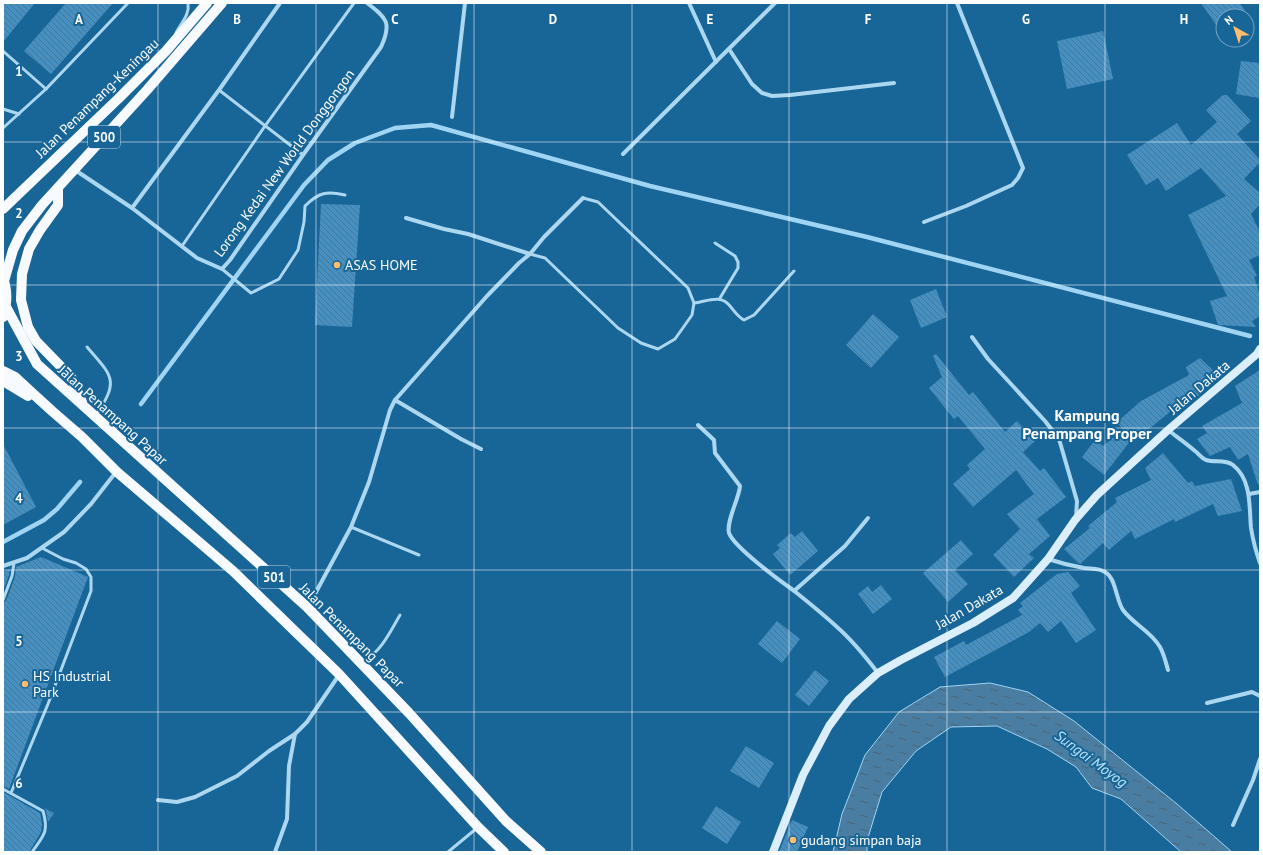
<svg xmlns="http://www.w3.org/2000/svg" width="1263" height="855" font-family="'PT Sans',sans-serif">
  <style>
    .water { fill: url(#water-ripples); stroke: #9fd4f3 }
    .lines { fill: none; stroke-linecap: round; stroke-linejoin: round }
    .stream { stroke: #9fd4f3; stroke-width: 4.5 }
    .building { fill: url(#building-back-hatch) }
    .lane { stroke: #acd7f1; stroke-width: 3 }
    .street { stroke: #acd7f1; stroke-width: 4 }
    .secondary { stroke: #dbeefc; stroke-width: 8 }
    .primary { stroke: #f7fbff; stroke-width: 10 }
    .grid { fill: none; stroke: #fff; stroke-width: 1; stroke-opacity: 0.55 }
    .poi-dot { fill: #ffbd6d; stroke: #186598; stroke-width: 1.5 }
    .labels { text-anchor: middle; stroke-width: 4; stroke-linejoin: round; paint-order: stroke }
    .shield { fill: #186598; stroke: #bad1e0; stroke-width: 1 }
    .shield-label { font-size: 13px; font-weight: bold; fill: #fff }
    .street-label { font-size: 14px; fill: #fff; stroke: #186598 }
    .poi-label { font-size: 14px; fill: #fff; stroke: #186598; text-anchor: start }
    .water-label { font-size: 15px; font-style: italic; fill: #bce2f8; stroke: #186598 }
    .quarter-label { font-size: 16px; font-weight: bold; fill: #fff; stroke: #186598 }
    .grid-label { font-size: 13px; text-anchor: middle; font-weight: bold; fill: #fff; stroke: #186598; stroke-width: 4; stroke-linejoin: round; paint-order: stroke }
  </style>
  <defs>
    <pattern id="water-ripples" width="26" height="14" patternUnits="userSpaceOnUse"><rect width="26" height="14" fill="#497ea2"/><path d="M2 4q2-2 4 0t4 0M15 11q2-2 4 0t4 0" fill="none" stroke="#4a6577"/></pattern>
    <pattern id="building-back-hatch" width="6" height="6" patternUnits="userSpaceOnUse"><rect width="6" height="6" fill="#4590c0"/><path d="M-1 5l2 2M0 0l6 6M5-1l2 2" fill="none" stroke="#477897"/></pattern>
  </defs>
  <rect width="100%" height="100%" fill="#186598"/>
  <polygon class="water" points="990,683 1028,692 1074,721 1177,804 1232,852 1181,852 1121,799 1092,788 1076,767 1047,749 997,726 951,727 916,751 882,792 867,841 867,852 833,852 842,814 865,755 899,712 940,687"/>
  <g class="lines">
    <g class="stream">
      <polyline points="141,404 304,185 328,160 355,143 395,128 431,125 650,186 867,237 1250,336"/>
      <polyline points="3,542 44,520 57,509 80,482"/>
    </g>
  </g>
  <g class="building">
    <polygon points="3,3 35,3 3,42"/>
    <polygon points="66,3 113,3 51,74 24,51"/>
    <polygon points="1201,3 1240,3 1245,11 1238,16 1223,16 1223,35"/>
    <polygon points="1103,31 1113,79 1067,89 1057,41"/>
    <polygon points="1241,61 1260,63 1259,98 1236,94"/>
    <polygon points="1223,95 1227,95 1251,121 1237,134 1260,160 1260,162 1244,179 1260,193 1260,204 1251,214 1260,232 1260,255 1249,260 1257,276 1254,277 1260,295 1260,316 1252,321 1256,327 1218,325 1210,301 1227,296 1188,215 1226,196 1201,168 1166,191 1158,178 1146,185 1127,155 1177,123 1191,145 1217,122 1206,110"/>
    <polygon points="321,204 360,205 352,327 315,325"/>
    <polygon points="936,289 947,317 921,328 910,300"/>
    <polygon points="873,314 899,337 871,368 846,345"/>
    <polygon points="936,354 969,395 973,392 1005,432 1017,421 1035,441 1023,452 1040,471 1044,468 1066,497 1037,519 1050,536 1029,554 1034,558 1014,577 993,555 1020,529 1007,514 1034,494 1016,470 973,507 953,484 970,469 967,465 985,449 958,416 954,419 929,388 942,377 933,356"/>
    <polygon points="1200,358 1218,375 1198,396 1173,414 1171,411 1133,442 1131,440 1104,475 1082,457 1095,440 1103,446 1123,430 1117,422 1141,401 1189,375 1186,367"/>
    <polygon points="1260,370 1260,484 1258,485 1248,454 1238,460 1230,447 1210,456 1197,439 1207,433 1202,426 1242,403 1235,386"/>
    <polygon points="3,444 36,507 3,525"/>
    <polygon points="1163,453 1188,483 1192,481 1195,486 1231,479 1242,511 1218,516 1213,504 1175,522 1174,519 1135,539 1131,531 1109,550 1103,543 1080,564 1078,563 1064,549 1090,528 1088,526 1117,502 1115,498 1151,480 1145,468"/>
    <polygon points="802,531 818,551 790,575 773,554 780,548 777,545 791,533 795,537"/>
    <polygon points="961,540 973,554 955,570 968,584 948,602 923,573"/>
    <polygon points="41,557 88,577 9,789 3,786 3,603 6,601 15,577 16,567"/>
    <polygon points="10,569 9,575 3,591 3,572"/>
    <polygon points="1068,572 1080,586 1071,593 1096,630 1076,643 1061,621 1048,632 1040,623 1029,632 945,677 934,657 964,641 966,645 1022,615 1018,610 1023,606 1020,603 1057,574"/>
    <polygon points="881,585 892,599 873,614 858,594 868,586 872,592"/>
    <polygon points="777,621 800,639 782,663 758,644"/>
    <polygon points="815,670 829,681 809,706 795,695"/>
    <polygon points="746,746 774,763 759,788 730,771"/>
    <polygon points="3,792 40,813 42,824 41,832 29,852 3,852"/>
    <polygon points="716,806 741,822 727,844 702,828"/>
    <polygon points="44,808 54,813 48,822 46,810"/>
    <polygon points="792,820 808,827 797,852 779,852"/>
  </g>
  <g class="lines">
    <g class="lane">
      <path d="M176,33C181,23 190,15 188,3"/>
      <polyline points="3,51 46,89"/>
      <polyline points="219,90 303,155"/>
      <polyline points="3,109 19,114"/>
      <polyline points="3,128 46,89 128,3"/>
      <polyline points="715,243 735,256 738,262 738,268 720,298"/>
      <polyline points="182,246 265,126 354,3"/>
      <polyline points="530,254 545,258 618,328 641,343 658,349 675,339 692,315 694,303 688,288 598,202 583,198"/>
      <path d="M222,269L251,293L279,279L298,250L304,222L305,206C319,192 327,191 345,195"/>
      <path d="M694,303C708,301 721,294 730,306C735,312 738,317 744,320L754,315L794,271"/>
      <path d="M87,347C112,376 120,380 96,415"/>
      <polyline points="351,527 419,555"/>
      <polyline points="3,600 12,576 14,563"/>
      <path d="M363,662C382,650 389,634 400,615"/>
      <path d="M3,789L43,811C49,832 44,835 32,852"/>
      <polyline points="11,793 48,704 91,591 91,577 86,569 76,563 63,559 42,548"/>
      <polyline points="448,852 477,828"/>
    </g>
    <g class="street">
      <polyline points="689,3 716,62"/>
      <polyline points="729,49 752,84 762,93 772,96 790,95 894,83"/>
      <polyline points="452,117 465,3"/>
      <polyline points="623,154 775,3"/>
      <path d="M75,170L132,208L197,258L222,269L230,260L303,155L381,47C392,23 387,18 367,3"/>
      <polyline points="132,208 219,90 280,3"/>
      <polyline points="406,218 444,229 468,234 530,254"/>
      <polyline points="924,222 966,206 1012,185 1018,178 1023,168 957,3"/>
      <polyline points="972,337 988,359 1045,421 1059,439 1077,501 1076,518"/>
      <polyline points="395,400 461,439 481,449"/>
      <path d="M698,425L714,440L715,453L740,486C739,499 726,521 729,533C734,547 779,580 793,590C808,602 823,614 837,627C853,641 865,656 878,673"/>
      <path d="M1168,430C1177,437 1186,443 1195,451C1199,454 1201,458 1206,460C1215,463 1225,459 1233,465C1252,480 1249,507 1251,528C1253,540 1256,552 1260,563"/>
      <polyline points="1249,494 1260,492"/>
      <path d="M1048,559C1060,563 1072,566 1084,568C1091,569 1099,568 1105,572C1116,578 1116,600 1123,610C1133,624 1151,631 1160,647C1164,654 1166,663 1168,670"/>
      <polyline points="3,566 27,558 64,532 91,504 116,472"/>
      <polyline points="794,591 845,546 868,518"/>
      <polyline points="308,607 351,527 369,482 390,410 395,400 487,296 519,263 530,254 544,237 583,198"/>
      <polyline points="1207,703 1252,692 1260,696"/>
      <polyline points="158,800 177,802 195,797 237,776 269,751 295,734"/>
      <polyline points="1233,825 1253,780 1260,759"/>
      <polyline points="275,852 287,819 289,766 295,734 307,722 339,675"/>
    </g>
    <polyline class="secondary" points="773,852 803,775 829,726 849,699 878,673 901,660 973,623 1013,598 1048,559 1075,520 1097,495 1168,430 1257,354 1260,349"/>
    <g class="primary">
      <polyline points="58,190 58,205 40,230 29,249 22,274 21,300 28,327 36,341 71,377 82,402"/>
      <polyline points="3,209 118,99 166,51 207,3"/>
      <path d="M3,279C8,291 7,304 3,317"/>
      <polyline points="4,281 13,250 22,231 42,205 147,90 222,3"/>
      <polyline points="6,307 37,364 307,607 409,713 506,821 541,852"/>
      <polyline points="3,371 15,377 29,390 52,411 82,437 117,472 233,571 339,674 478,827 504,852"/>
      <polyline points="3,381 28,396"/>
    </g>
  </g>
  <path class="grid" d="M158,3V852M316,3V852M474,3V852M632,3V852M789,3V852M947,3V852M1105,3V852M3,142H1260M3,285H1260M3,428H1260M3,570H1260M3,712H1260"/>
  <g class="poi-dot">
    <circle cx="337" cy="265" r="4"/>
    <circle cx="25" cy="684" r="4"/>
    <circle cx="793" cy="840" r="4"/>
  </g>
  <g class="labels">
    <g class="shield">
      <rect x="88" y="126" width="32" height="22" rx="3"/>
      <rect x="258" y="566" width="32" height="22" rx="3"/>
    </g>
    <g class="shield-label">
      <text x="104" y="142">500</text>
      <text x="274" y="582">501</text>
    </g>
    <g class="street-label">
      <text transform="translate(97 98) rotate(-44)" y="5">Jalan Penampang-Keningau</text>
      <text transform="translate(284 163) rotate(-54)" y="5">Lorong Kedai New World Donggongon</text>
      <text transform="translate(1199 387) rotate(-40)" y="5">Jalan Dakata</text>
      <text transform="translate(113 415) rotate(42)" y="5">Jalan Penampang Papar</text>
      <text transform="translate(969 607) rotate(-30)" y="5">Jalan Dakata</text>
      <text transform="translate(352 635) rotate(45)" y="5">Jalan Penampang Papar</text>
    </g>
    <g class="poi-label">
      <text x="345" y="270">ASAS HOME</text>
      <text x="33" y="681">HS Industrial<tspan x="33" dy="16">Park</tspan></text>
      <text x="801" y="845">gudang simpan baja</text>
    </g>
    <g class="water-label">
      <text transform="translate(1091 759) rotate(36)" y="5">Sungai Moyog</text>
    </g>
    <g class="quarter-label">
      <text x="1087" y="421">Kampung<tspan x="1087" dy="18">Penampang Proper</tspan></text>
    </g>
  </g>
  <g class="grid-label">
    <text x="79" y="24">A</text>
    <text x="237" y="24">B</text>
    <text x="395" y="24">C</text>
    <text x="553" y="24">D</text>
    <text x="710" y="24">E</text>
    <text x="868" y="24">F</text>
    <text x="1026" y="24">G</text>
    <text x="1184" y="24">H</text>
    <text x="19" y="76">1</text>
    <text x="19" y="218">2</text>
    <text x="19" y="361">3</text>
    <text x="19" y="503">4</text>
    <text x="19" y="646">5</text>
    <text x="19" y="788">6</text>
  </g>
  <rect width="1263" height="855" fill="none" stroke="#ffffff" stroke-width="8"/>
  <g transform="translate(1235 28) rotate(321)"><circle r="19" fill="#186598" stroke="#74a3c1"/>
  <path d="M0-3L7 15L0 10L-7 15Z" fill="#ffbd6d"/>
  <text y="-6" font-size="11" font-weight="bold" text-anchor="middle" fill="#ffffff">N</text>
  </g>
</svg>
